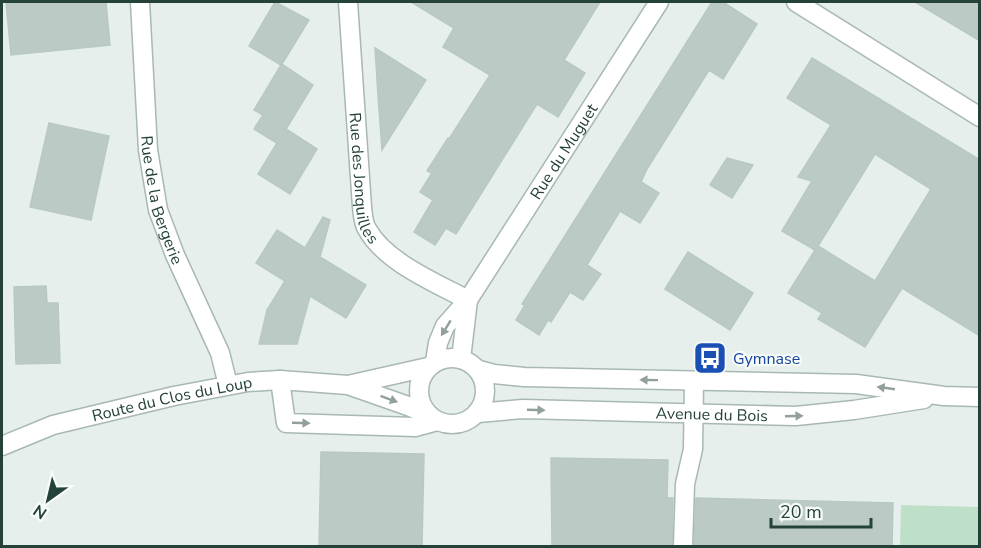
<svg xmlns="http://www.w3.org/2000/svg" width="981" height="548" font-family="'Nunito Sans',sans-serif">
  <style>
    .green { fill: #bfe0c8 }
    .building { fill: #bbcac4; stroke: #b8c9c2; stroke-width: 1.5; fill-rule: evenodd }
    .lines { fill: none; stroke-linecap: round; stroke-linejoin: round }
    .minor-casing { stroke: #a8b8b2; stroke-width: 21 }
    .minor { stroke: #fff; stroke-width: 18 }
    .oneway { fill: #92a09c }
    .labels { text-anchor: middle; stroke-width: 4.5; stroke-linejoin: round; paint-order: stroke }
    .street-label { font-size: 16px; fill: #24423a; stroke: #f7fbf9 }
    .transit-label { font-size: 16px; fill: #164399; stroke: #f7fbf9; text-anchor: start }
  </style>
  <rect width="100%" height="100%" fill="#e6efeb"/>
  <polygon class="green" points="901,505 979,507 979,546 900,546"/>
  <g class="building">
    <polygon points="6,2 106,2 110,45 11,55"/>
    <polygon points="275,2 309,20 282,64 313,85 286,129 317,149 290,194 258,174 277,143 254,129 263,115 254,110 281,65 249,46"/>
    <polygon points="411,2 600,2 564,60 585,73 558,117 537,104 456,234 446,228 435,245 414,232 433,200 420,192 432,173 427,171 448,138 449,139 490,75 443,47 454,28"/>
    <polygon points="712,2 723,2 757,24 723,79 709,70 647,169 641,182 659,193 640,223 620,211 587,265 601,274 583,300 570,292 551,322 548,320 539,335 516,320 525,305 522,304"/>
    <polygon points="915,2 980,2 980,41"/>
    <polygon points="375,48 426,80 382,150 378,95"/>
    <path d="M812,58L980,160V336L902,288L865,347L818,319L822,313L788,293L815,250L782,231L812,181L798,177L831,125L787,98ZM875,154L931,189L875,281L818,246Z"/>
    <polygon points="49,123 109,136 91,220 30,207"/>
    <polygon points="727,158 753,165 732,198 710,185"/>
    <polygon points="323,217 330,220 320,257 366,285 346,318 310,296 297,344 259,344 267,310 285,281 256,263 277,230 305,248"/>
    <polygon points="688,252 753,293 730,330 665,289"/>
    <polygon points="46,286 47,303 58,303 60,363 16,364 14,287"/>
    <polygon points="321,452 424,454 422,546 319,546"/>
    <polygon points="551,458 668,460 667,498 673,498 672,546 552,546"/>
    <polygon points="696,498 893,503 892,546 694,546"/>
  </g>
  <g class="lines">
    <defs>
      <g id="minor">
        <path id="s1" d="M140,2L148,150L158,210L175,255L220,353L228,385"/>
        <path id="s2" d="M348,2L362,207C363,214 363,223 367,229C385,262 436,283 468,300"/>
        <polyline points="796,2 980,117"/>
        <circle cx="452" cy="391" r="33"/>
        <polyline points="461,359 468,300"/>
        <path id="s3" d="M435,362L438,343L445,326L468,300L659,2"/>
        <polyline points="479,370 494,374 524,377 856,384 944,396 980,397"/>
        <polyline points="280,380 286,423 415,427 437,421"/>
        <polyline points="348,385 428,367"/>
        <path id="s4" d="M478,413L523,409L796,416L854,410L924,399"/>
        <path id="s5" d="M2,446L53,425L174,396L248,382L280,380L348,385L408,406L429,415"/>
        <polyline points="683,546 685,484 693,449 694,381"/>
      </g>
    </defs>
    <use href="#minor" class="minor-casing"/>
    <use href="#minor" class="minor"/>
  </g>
  <defs><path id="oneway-solid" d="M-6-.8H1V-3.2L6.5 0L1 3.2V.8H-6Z" transform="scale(1.5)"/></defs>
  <g class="oneway">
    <use href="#oneway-solid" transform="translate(446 328) rotate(121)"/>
    <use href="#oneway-solid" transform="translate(649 380) rotate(-179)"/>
    <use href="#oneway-solid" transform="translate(886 388) rotate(-172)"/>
    <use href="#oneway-solid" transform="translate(389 399) rotate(20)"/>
    <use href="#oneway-solid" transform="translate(536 410) rotate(2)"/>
    <use href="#oneway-solid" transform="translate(794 416) rotate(-2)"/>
    <use href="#oneway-solid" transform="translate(301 423) rotate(2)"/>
  </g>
  <defs>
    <symbol id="bus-square" viewBox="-11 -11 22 22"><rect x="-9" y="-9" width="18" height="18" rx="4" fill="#1a4fb4" stroke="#f7fbf9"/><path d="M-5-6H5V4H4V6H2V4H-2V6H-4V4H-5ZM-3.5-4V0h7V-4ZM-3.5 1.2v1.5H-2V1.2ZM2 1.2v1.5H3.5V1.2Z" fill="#fff"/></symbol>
  </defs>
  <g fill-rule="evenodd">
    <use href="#bus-square" x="691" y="339" width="38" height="38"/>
  </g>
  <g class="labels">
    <g class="street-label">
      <text dy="6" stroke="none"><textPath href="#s3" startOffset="249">Rue du Muguet</textPath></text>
      <text dy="6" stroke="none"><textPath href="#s2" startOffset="177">Rue des Jonquilles</textPath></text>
      <text dy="6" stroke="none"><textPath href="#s1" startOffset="200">Rue de la Bergerie</textPath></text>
      <text dy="6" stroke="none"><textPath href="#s5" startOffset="177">Route du Clos du Loup</textPath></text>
      <text dy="6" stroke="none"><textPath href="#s4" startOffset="234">Avenue du Bois</textPath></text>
    </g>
    <g class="transit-label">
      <text x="733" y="364">Gymnase</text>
    </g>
  </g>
  <rect width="981" height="548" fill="none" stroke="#24423a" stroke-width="6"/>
  <g transform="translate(48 500) rotate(214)" stroke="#f7fbf9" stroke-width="4.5" paint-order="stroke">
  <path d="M0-4.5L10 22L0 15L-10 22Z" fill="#24423a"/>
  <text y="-9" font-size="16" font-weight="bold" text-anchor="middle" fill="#24423a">N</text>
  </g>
  <path d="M771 518v9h100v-9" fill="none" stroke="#24423a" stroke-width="3"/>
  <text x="780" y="518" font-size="18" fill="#24423a" stroke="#f7fbf9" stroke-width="4.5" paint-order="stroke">20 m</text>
</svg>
